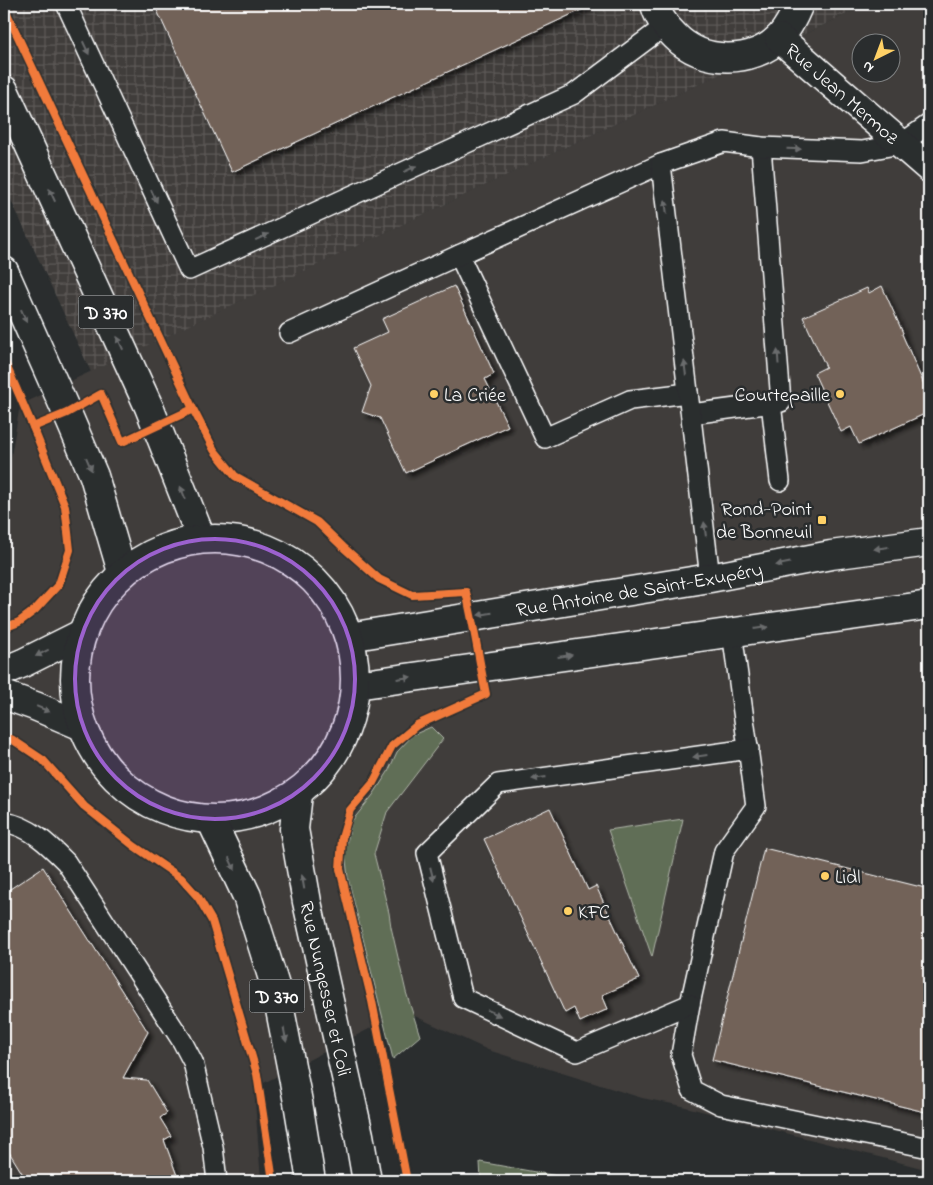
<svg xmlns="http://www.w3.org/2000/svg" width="933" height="1185" font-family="'Indie Flower',sans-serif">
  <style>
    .built { fill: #403d3b; fill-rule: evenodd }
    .industrial { fill: url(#industrial-grid) }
    .green { fill: #616e56; stroke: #b0b6aa }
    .building { fill: #726258; stroke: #fff; filter: url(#shadow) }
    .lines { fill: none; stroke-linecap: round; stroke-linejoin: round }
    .lane-casing { stroke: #fff; stroke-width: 22 }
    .street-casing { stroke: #fff; stroke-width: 31 }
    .secondary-casing { stroke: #fff; stroke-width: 31 }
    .primary-casing { stroke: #fff; stroke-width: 31 }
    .lane { stroke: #2a2d2e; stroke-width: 19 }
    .street { stroke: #2a2d2e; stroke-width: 28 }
    .secondary { stroke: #2a2d2e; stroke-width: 28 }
    .primary { stroke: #2a2d2e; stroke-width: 28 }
    .cycleway-casing { stroke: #2a2d2e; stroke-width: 11 }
    .cycleway { stroke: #f17a3a; stroke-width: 8 }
    .oneway { fill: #6a6c6d }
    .marked { fill: #9c61cf; fill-opacity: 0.2; stroke: #9c61cf; stroke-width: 4; stroke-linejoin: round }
    .poi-dot { fill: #ffd166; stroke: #2a2d2e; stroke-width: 2 }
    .labels { text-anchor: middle; stroke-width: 5; stroke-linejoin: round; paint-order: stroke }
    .shield { fill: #2a2d2e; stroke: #bfc0c0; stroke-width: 1 }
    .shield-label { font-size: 19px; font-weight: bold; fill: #fff }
    .street-label { font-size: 20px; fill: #fff; stroke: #2a2d2e }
    .poi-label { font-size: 20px; fill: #fff; stroke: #2a2d2e; text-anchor: start }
  </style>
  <defs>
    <pattern id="industrial-grid" width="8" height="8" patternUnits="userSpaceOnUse" patternTransform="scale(1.25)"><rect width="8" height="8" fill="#403d3b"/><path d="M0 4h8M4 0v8" fill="none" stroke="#5d5a58"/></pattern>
    <filter id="shadow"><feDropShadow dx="4.5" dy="4.5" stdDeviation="2.5" flood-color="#0009"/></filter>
  </defs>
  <rect width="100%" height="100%" fill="#2a2d2e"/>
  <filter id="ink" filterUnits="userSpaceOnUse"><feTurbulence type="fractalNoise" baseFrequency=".02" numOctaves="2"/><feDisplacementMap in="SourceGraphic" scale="10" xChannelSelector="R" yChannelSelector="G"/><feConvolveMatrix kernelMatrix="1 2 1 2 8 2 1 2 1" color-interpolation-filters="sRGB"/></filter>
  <g filter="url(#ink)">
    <path class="built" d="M868,4H929V1170L678,1105L642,1098L488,1050L404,1011L254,1088L261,1181H4V496L20,405ZM860,42H890V72H860Z"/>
    <polygon class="industrial" points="4,4 868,4 91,372 4,185"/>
    <g class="green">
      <polygon points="431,727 443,739 387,812 374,854 389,913 391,927 406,992 420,1036 393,1059 348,878 345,851 352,821 373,795 388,772 397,752 413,735"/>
      <polygon points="683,819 652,957 608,830"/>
      <polygon points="480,1162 585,1181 481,1181"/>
    </g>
    <g class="building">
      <polygon points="154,4 594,4 232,172"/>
      <polygon points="454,286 494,374 485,379 508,426 406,473 380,418 362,412 371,386 353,348 388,332 382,319"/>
      <polygon points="882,286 903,333 902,334 929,396 929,412 859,444 851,427 841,432 814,373 826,367 803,317 867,288 869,293"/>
      <polygon points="550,808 588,890 596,886 639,979 602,995 608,1009 580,1022 574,1008 565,1013 484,839"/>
      <polygon points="764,848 929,889 929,1113 712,1060"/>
      <polygon points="43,867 148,1032 123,1078 147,1080 167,1113 160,1118 171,1136 164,1140 179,1181 27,1181 4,1144 4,893"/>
    </g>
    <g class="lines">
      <defs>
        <g id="lane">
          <polyline points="66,4 189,270 574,94 665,26"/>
          <polyline points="459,255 545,438 630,400 688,393"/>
          <polyline points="289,333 459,255 661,164"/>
          <polyline points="771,403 780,481"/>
          <polyline points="691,414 781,402 761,147"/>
          <polyline points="710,578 661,164 724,142 761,147 862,151 901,144 929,124"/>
          <polyline points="732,632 756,806 724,851 690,1004 681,1055 692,1090 721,1105 929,1148"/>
          <path d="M4,822C30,826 48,844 66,862L182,1041L193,1062L213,1147L217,1181"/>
          <polyline points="690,1004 577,1052 463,998 427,853 498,784 749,749"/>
        </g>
        <g id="street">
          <path d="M655,4C657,16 666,27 675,36C702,64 752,65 780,37C789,27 794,16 799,4"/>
          <path id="s1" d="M779,38L929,168"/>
          <polyline points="4,671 23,663 81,634"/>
          <polyline points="4,695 35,706 82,726"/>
        </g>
        <g id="secondary">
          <path id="s2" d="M349,637L710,578L831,555L929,542"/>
          <polyline points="356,685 929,605"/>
        </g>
        <g id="primary">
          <polyline points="4,90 149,407 201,538"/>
          <polyline points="4,271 67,413 94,476 122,572"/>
          <circle cx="215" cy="679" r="140"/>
          <path id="s3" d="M298,794L294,829L307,902L359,1135L367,1181"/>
          <polyline points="211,820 247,896 276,989 298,1102 311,1181"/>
        </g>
      </defs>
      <use href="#lane" class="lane-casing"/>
      <use href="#street" class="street-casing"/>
      <use href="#secondary" class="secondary-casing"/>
      <use href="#primary" class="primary-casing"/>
      <use href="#lane" class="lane"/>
      <use href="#street" class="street"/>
      <use href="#secondary" class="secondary"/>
      <use href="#primary" class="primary"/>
      <defs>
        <g id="cycleway">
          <polyline points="4,7 193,409"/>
          <polyline points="4,360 33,427"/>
          <path d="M4,628L19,622L35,610L59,584L70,550L65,506L33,427L67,413L101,394L122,442L193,409L214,450L235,476L317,522L343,547L379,579L412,595L466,592C474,626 479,660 486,694L417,725L392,746L373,783L350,810L342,838L340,869L372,1001L407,1181"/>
          <polyline points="4,736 13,740 43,760 84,806 134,846 181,878 198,897 212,921 257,1074 273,1181"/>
        </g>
      </defs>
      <use href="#cycleway" class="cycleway-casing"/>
      <use href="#cycleway" class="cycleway"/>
    </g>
    <defs><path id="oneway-solid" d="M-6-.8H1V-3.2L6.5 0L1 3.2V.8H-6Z" transform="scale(1.25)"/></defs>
    <g class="oneway">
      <use href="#oneway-solid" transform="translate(86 48) rotate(65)"/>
      <use href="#oneway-solid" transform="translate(794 149) rotate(2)"/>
      <use href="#oneway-solid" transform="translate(410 169) rotate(-25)"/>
      <use href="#oneway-solid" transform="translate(52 195) rotate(-115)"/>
      <use href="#oneway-solid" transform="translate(154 196) rotate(65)"/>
      <use href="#oneway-solid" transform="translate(666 207) rotate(-97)"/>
      <use href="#oneway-solid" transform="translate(262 237) rotate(-25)"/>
      <use href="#oneway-solid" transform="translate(24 316) rotate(66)"/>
      <use href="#oneway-solid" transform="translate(120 343) rotate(-115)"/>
      <use href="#oneway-solid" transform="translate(778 357) rotate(-94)"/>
      <use href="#oneway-solid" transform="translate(685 368) rotate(-97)"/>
      <use href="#oneway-solid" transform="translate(89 464) rotate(67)"/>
      <use href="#oneway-solid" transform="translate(183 493) rotate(-112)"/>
      <use href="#oneway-solid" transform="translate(705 529) rotate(-97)"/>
      <use href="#oneway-solid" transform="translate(881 548) rotate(172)"/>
      <use href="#oneway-solid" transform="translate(783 564) rotate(169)"/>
      <use href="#oneway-solid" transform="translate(485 614) rotate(171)"/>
      <use href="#oneway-solid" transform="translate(761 628) rotate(-8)"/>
      <use href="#oneway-solid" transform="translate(42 653) rotate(153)"/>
      <use href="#oneway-solid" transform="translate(565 656) rotate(-8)"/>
      <use href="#oneway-solid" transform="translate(404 678) rotate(-8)"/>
      <use href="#oneway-solid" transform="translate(43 709) rotate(23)"/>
      <use href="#oneway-solid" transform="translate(700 756) rotate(172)"/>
      <use href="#oneway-solid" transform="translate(539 778) rotate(172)"/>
      <use href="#oneway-solid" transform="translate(232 864) rotate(65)"/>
      <use href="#oneway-solid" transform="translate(432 874) rotate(76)"/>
      <use href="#oneway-solid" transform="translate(303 882) rotate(-100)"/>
      <use href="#oneway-solid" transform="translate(494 1013) rotate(25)"/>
      <use href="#oneway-solid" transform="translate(285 1035) rotate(79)"/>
    </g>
  </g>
  <path class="marked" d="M75 679a140 140 0 1 1 280 0a140 140 0 1 1-280 0Z"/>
  <g class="poi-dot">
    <circle cx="434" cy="394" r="5"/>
    <circle cx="840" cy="394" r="5"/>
    <rect x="817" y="515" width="10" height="10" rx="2.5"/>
    <circle cx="825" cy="876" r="5"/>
    <circle cx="568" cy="911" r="5"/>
  </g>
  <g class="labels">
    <g class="shield">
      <rect x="78.5" y="295.5" width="55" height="33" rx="4"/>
      <rect x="249.5" y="979.5" width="55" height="33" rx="4"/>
    </g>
    <g class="shield-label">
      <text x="106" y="319">D 370</text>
      <text x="277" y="1003">D 370</text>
    </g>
    <g class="street-label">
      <text dy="7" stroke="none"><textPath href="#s1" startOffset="84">Rue Jean Mermoz</textPath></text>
      <text dy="7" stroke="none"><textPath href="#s2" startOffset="294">Rue Antoine de Saint-Exupéry</textPath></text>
      <text dy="7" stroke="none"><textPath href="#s3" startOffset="198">Rue Nungesser et Coli</textPath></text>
    </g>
    <g class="poi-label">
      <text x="444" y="401">La Criée</text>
      <text x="830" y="401" text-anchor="end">Courtepaille</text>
      <text x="812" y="515" text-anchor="end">Rond-Point<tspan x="812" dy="23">de Bonneuil</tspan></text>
      <text x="835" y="883">Lidl</text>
      <text x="578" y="918">KFC</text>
    </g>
  </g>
  <rect width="933" height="1185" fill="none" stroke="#2a2d2e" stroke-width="20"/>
  <rect x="10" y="10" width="913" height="1165" fill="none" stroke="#fff" stroke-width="2" filter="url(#ink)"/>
  <g transform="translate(876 58) rotate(222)"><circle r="24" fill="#2a2d2e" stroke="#7f8182"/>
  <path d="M0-4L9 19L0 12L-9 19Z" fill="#ffd166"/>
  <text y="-8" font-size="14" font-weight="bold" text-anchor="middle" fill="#ffffff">N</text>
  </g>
</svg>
